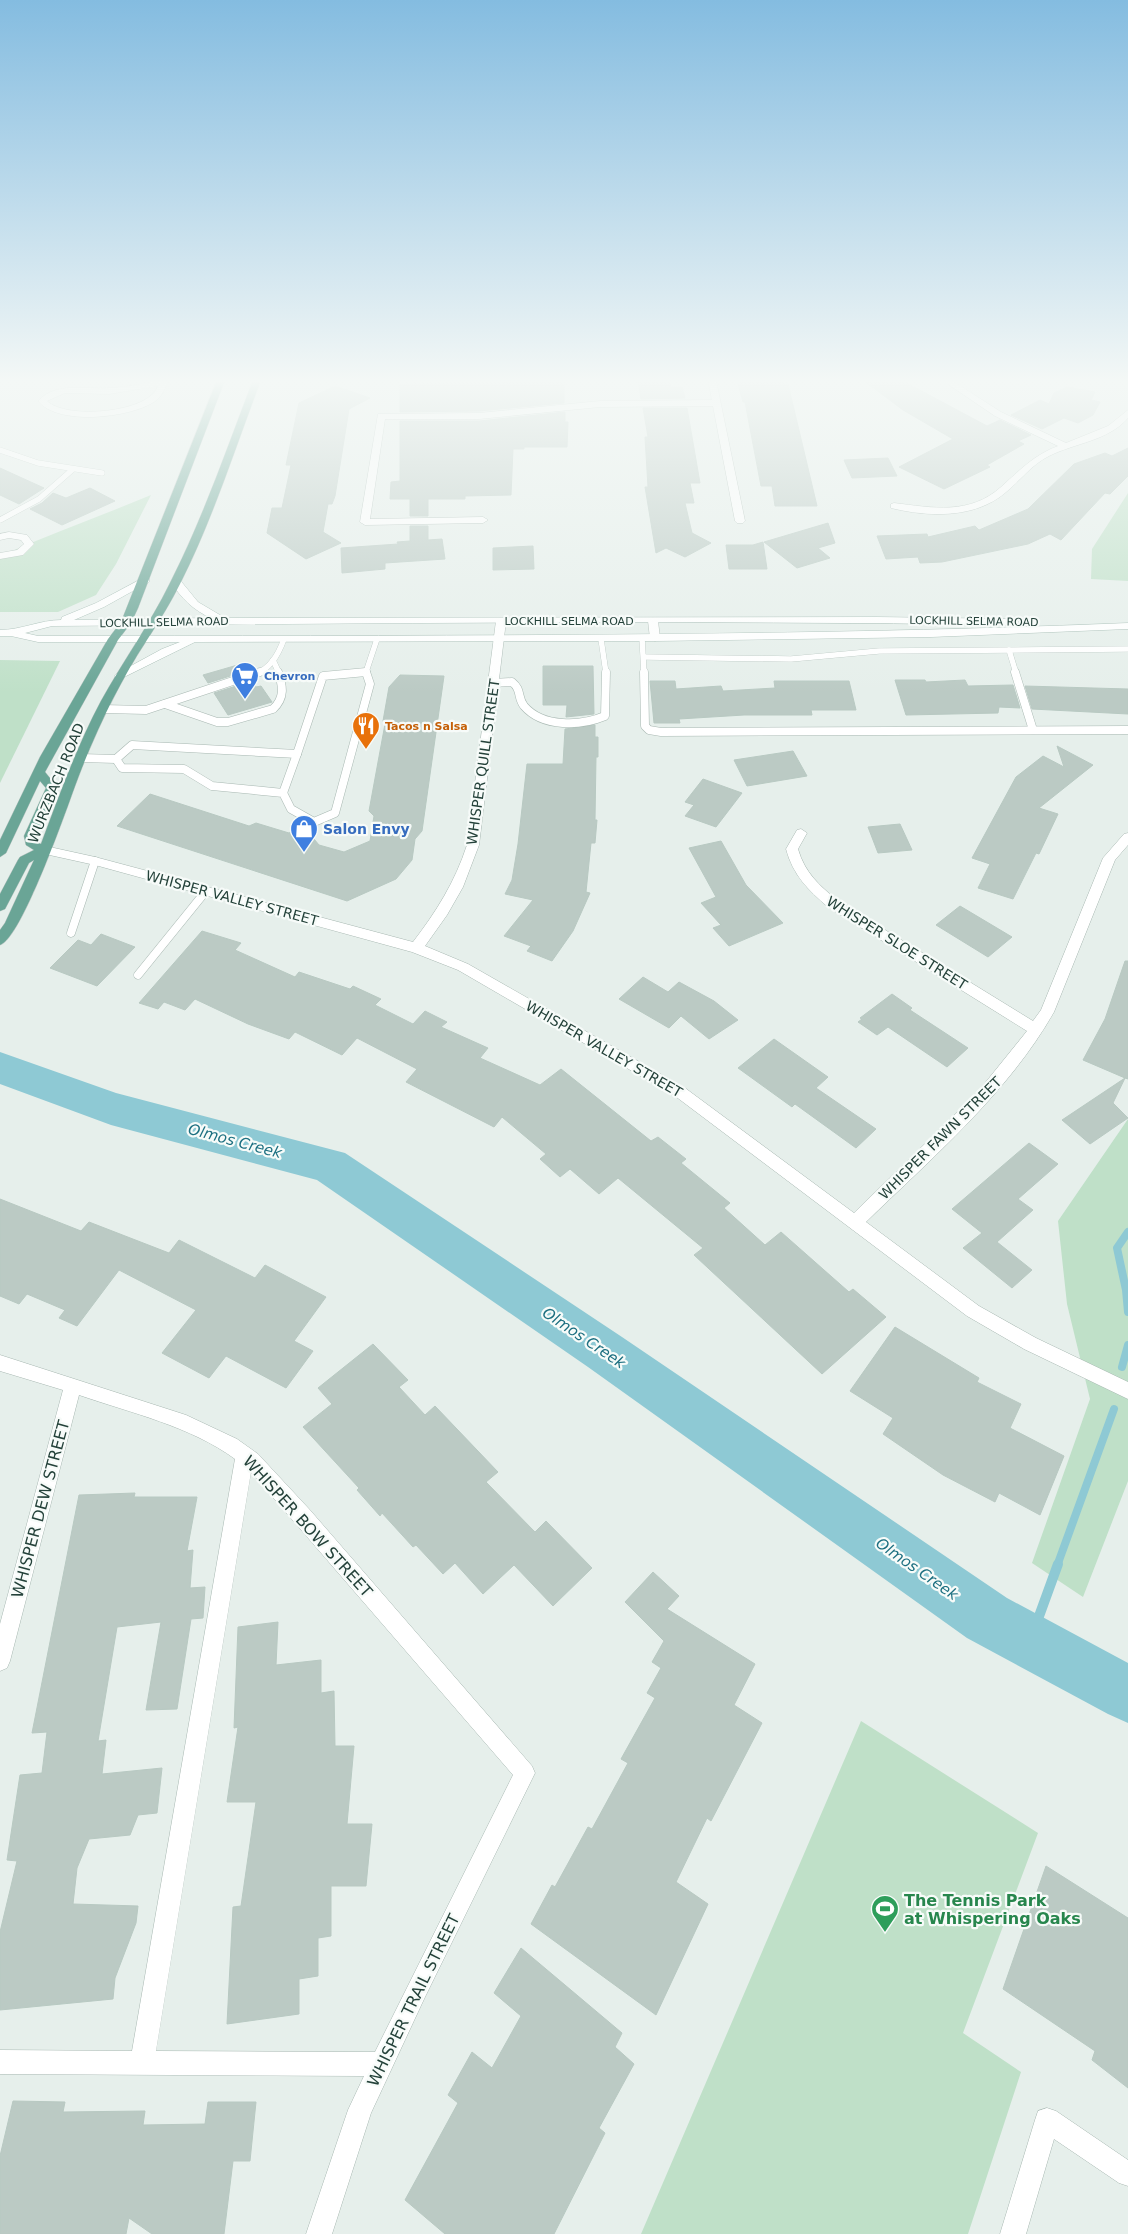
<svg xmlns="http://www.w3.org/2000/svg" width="1128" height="2234" font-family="'DejaVu Sans',sans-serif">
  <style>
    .green { fill: #bfe0c8 }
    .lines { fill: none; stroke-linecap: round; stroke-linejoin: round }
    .stream-far1 { stroke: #8ec9d4; stroke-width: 8 }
    .stream { stroke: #8ec9d4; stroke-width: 10 }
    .river { fill: #8ec9d4; fill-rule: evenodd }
    .building { fill: #bbcac4; stroke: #b8c9c2 }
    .service-far1-casing { stroke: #a8b8b2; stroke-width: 6 }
    .service-casing { stroke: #a8b8b2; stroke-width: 9 }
    .minor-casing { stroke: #a8b8b2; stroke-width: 1 }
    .secondary-casing { stroke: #a4bbb3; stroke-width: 1 }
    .primary-casing { stroke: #c2cac8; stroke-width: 1 }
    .service-far1 { stroke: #fff; stroke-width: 5.5 }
    .service { stroke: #fff; stroke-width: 8 }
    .minor { fill: #fff; fill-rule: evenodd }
    .secondary { fill: #fff; fill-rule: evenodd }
    .primary { fill: #6aa596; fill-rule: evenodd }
    .labels { text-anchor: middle; stroke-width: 4.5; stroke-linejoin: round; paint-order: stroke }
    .far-street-label { font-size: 11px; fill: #24423a; stroke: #f7fbf9 }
    .far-shop-label { font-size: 11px; font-weight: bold; fill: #366cbe; stroke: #f7fbf9; text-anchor: start }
    .far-food-label { font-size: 11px; font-weight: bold; fill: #c56008; stroke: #f7fbf9; text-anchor: start }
    .street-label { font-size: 14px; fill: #24423a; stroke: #f7fbf9 }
    .shop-label { font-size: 14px; font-weight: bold; fill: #366cbe; stroke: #f7fbf9; text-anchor: start }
    .water-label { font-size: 15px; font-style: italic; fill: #1c6f80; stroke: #f7fbf9 }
    .near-street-label { font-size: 16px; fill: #24423a; stroke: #f7fbf9 }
    .near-leisure-label { font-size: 16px; font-weight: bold; fill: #27864d; stroke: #f7fbf9; text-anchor: start }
  </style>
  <rect width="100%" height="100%" fill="#e6efeb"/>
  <g class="green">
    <polygon points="1128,493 1128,581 1091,579 1092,549"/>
    <path d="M151,495L116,564L96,595L58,612H0V556C50,534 101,516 151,495Z"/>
    <polygon points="0,660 60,661 0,783"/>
    <polygon points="1128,1119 1128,1481 1083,1597 1032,1563 1090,1399 1067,1304 1058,1221"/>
    <polygon points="861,1721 1038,1833 963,2033 1021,2072 968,2234 641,2234"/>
  </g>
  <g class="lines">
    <g class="stream-far1">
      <polyline points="1128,1232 1117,1248 1126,1290 1128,1312"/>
      <polyline points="1122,1367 1128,1345"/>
      <polyline points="1057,1566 1114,1409"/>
    </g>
    <polyline class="stream" points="1030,1641 1058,1564"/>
    <polygon class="river" points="0,1052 116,1093 345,1153 622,1337 1007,1598 1128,1663 1128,1723 1108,1714 967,1638 588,1367 317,1180 111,1125 0,1084"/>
  </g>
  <g class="building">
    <polygon points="533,380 564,380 564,403 479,411 400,412 400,384 483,383 533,382"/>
    <polygon points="638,380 669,380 671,387 682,387 685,398 641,399"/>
    <polygon points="737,380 783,380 785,384 788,384 817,506 775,506 772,486 761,486 745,402 743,402"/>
    <polygon points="863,380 901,380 987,426 1000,420 1031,435 1018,441 1024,444 987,465 990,467 944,489 899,467 953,439 903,410"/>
    <polygon points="335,386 370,398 349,409 335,496 332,504 328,504 323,532 341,543 306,559 267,533 272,508 282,508 291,465 286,465 299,403"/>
    <polygon points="1067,387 1095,392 1091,400 1100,402 1093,415 1078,423 1064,418 1042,429 1011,415 1040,400 1049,404 1054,393"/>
    <polygon points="643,408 687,408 700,483 690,483 694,503 685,503 692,533 711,543 685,557 666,548 656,553 645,487 648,487 645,437 648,437"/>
    <polygon points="565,412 565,422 568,422 567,447 524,447 524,449 513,449 511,495 465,496 465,499 428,499 428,516 410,516 410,499 390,499 391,482 400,481 400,421 479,421"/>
    <polygon points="1128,448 1128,476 1110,494 1105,493 1061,540 1050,534 1028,544 942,562 920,563 918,557 886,559 877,536 927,534 928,537 975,526 979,530 1028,509 1074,464 1105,453 1112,456"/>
    <polygon points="888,458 897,476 852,478 844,460"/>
    <polygon points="0,468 44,488 19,504 0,495"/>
    <polygon points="90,488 115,501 62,525 30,509 42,503 53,493 66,498"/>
    <polygon points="828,523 835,543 818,548 830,558 797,568 764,542"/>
    <polygon points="410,526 428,526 428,540 442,539 445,559 385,563 385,569 342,573 341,548 398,544 397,542 410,541"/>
    <polygon points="763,542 767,569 729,569 726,545 753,545"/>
    <polygon points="533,546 534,569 493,570 493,548"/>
    <polygon points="241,664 246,671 208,683 203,675"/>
    <polygon points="543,666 593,666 594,714 566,717 567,705 543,705"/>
    <polygon points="400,675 444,676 422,831 415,839 412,860 396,879 347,901 117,826 150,794 249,826 256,823 289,833 291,832 314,839 319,845 344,852 370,841 374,816 369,811 385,724 383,721 389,687"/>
    <polygon points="895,680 925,680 926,682 965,680 968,686 1013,685 1020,708 999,707 998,713 906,715"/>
    <polygon points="252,681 256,687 261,686 272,702 228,715 214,693"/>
    <polygon points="650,681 675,681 676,689 721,686 723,691 775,688 774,681 849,681 856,710 811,710 812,715 744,715 679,719 680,723 654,723"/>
    <polygon points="1025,686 1128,689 1128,714 1032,709"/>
    <polygon points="595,725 595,737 598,737 598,757 596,757 595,820 597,820 595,843 591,843 586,892 590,893 573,931 552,961 527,951 531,946 504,936 533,900 505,894 512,880 518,844 527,764 563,764 565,729"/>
    <polygon points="1057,746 1093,765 1039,808 1058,814 1039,854 1036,853 1013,899 978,888 990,864 972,858 1016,777 1043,756 1064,767"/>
    <polygon points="793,751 807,776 747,786 734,760"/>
    <polygon points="703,779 742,793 716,827 685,816 694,805 685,802"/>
    <polygon points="900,824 912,850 878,853 868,827"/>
    <polygon points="721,841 746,885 783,923 729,946 713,928 721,925 701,903 716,897 689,848"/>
    <polygon points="960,906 1012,937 988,957 936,925"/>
    <polygon points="202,931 241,943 235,950 295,977 299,972 350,989 353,986 381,999 375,1005 413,1024 425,1011 447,1022 441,1027 488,1048 480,1058 540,1085 561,1069 651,1141 658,1137 686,1159 681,1163 730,1203 724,1208 765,1245 781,1232 849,1292 853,1289 886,1317 822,1374 694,1255 703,1248 618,1178 599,1194 570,1169 560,1177 540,1159 546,1154 502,1117 494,1127 406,1082 417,1069 357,1038 342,1055 295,1032 289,1039 248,1024 195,999 185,1010 164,1002 158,1009 139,1003"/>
    <polygon points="101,934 135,947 97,986 50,968 78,940 91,945"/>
    <polygon points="1125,961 1128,961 1128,1079 1125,1078 1113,1103 1128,1118 1090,1144 1062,1120 1125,1078 1083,1060 1105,1019"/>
    <polygon points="643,977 668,992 679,982 714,1001 738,1020 709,1039 681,1016 669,1028 619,999"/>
    <polygon points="892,994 912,1008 910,1010 968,1048 947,1067 888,1027 877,1035 858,1022 862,1019 860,1018"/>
    <polygon points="774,1039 828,1077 816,1088 876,1129 856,1148 795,1104 792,1107 738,1068"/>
    <polygon points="1029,1143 1058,1164 1018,1199 1033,1210 997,1242 1032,1270 1012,1288 963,1248 982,1233 952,1209"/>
    <polygon points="0,1199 81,1231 89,1222 169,1253 179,1240 255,1278 265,1265 326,1297 294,1341 313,1351 286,1388 226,1356 209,1378 162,1353 196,1310 119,1270 77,1326 59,1318 65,1310 27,1294 19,1304 0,1296"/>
    <polygon points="895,1327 979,1378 977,1382 1021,1404 1010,1428 1064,1456 1040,1515 999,1493 995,1502 943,1475 883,1434 893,1418 850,1391"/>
    <polygon points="373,1344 408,1380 399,1387 425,1415 435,1406 498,1472 486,1482 535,1532 546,1521 592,1568 553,1606 514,1565 483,1594 455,1563 443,1574 416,1545 413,1547 382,1513 380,1516 357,1490 359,1488 303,1427 332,1404 318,1388"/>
    <polygon points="135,1493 134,1497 197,1497 187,1551 193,1550 190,1588 205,1587 203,1618 191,1619 177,1709 146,1710 161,1622 117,1627 98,1741 106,1740 102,1774 162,1768 157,1813 138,1815 130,1835 89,1839 77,1868 73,1904 138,1906 136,1923 115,1978 113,1999 0,2010 0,1932 17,1861 7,1860 20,1775 42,1773 47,1732 32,1733 79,1495"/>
    <polygon points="653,1572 679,1596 667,1609 755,1664 734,1705 762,1723 711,1821 707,1818 676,1882 708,1904 656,2015 531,1924 552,1885 555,1887 588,1827 592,1829 628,1763 621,1759 655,1698 647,1693 661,1668 652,1662 664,1641 625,1602"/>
    <polygon points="278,1622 276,1665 321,1660 321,1693 334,1691 335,1746 354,1746 347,1824 372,1824 366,1886 331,1886 331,1936 318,1938 318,1976 299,1979 299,2014 227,2024 233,1907 241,1906 256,1802 227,1802 238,1727 234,1728 238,1627"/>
    <polygon points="1046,1866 1128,1918 1128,2088 1092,2060 1095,2051 1003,1989"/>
    <polygon points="521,1948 622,2033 615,2047 634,2064 599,2128 605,2133 554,2234 445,2234 405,2200 458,2103 448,2095 472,2052 492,2068 521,2016 494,1993"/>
    <polygon points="13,2101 65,2102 63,2112 145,2111 143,2125 205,2124 208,2102 256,2102 250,2161 233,2161 224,2234 152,2234 129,2218 126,2234 0,2234 0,2156"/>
  </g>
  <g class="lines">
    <defs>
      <g id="service-far1">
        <polyline points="0,450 38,463 102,473"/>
        <polyline points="0,520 39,499 72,470"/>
        <polyline points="642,638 644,673"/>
        <polyline points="601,639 606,673"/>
        <polyline points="1009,650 1016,673"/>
        <polyline points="644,657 791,659 879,651 1128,649"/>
        <polyline points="273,660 279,673"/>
        <path d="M257,673C271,668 279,653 284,639"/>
        <polyline points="358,673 366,672 377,639"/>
      </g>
      <g id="service">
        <polyline points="644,672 645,726 649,730 661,732 1128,730"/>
        <polyline points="1015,672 1033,730"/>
        <path d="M493,683L512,682C522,690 517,697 524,706C543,728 581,726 605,716L606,672"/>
        <path d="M165,704L217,722H228L273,709C285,698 283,686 278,672"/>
        <polyline points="103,709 146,710 260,672"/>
        <polyline points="81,758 116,759 132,745 297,754 323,676 366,672"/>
        <polyline points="116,759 122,768 184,769 212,786 283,793 291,809 314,822 335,813 370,684 366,672"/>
        <polyline points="283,793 297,754"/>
        <polyline points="71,933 95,861"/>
        <polyline points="138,975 206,891"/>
      </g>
      <g id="minor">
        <path d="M161,380H169C164,389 163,396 154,402C129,418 58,426 38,401C56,381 86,390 110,388C127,387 144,384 161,380ZM158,386C150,413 66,420 47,401L65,393L109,394Z"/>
        <polygon points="708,380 716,380 745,521 743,523 737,523 735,521 713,406 600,407 479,419 385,419 370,519 483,517 488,520 483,523 365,525 360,522 378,414 479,413 600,401 712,400"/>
        <path d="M942,380H951L1001,412L1066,443L1108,426L1128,410V418C1108,441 1075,443 1049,456C1031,465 1020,481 1005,493C974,519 928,517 891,508V504L894,503C933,508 970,515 1001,487C1020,470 1034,455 1058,446L995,416Z"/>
        <polygon points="9,532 27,535 34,544 23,555 0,559 0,553 17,550 24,544 21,540 9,538 0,540 0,534"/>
        <path d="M501,618L506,621L479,845L463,887L447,915L425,946L468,964L685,1088L854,1213L977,1093L1027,1031L828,907C808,890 793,875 786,849L797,830L801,829L807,833L798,849C805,873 819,885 838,901L1033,1021L1041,1010L1103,858L1124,834L1128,833V845L1115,860L1054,1012C1008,1093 933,1157 866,1222L979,1306L1036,1338L1128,1382V1399L1024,1349L967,1316L675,1096L458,970L412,952L95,865L45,854L39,850L45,846L95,857L413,942C436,912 455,882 467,845L496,621Z"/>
        <polygon points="653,618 658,621 660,638 655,641 650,638 648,621"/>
        <path d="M0,1355L186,1415L237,1439L258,1454L310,1510L532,1766L535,1773L425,1997L371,2113L332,2234H306L348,2110L364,2076L0,2074V2050L132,2051L235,1459C190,1426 131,1413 79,1395L10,1661L7,1668L0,1671V1624L63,1390L0,1371ZM251,1472L513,1775L375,2052L156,2051Z"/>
        <polygon points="1047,2108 1056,2111 1128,2160 1128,2186 1119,2183 1054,2139 1026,2234 1000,2234 1035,2120 1038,2111"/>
      </g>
      <path id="secondary" d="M145,577L149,578V582L104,607L74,620L211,618C193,610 181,598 171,582L176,579L180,580L198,602L225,618L876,617L1014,619L1019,622L1014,625C693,620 373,623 52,626L25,633L38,636C401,635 765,638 1128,623V629L931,637L655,641L195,642L120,679L116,678L114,676L116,674L162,649L180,642H38L11,636H0V630C21,630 40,620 61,620L62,617L96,603Z"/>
      <path id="primary" d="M217,380H225L138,608L131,623L118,640L45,772L58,788L36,836L38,843L41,844C59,796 77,746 101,701C123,661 150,624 170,583C203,518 227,448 253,380H261C235,448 213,519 180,584C170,604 159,621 147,640C119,682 93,737 75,786C66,811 21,939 0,945V930L5,923L34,860L29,863L5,909L0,911V894L18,860L20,857L34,850L26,845L24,836L46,788L40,781L6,853L0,857V840L40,757L108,639L121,622Z"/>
    </defs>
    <use href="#service-far1" class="service-far1-casing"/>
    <use href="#service" class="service-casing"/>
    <use href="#minor" class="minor-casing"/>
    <use href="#secondary" class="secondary-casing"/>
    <use href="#primary" class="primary-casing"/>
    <use href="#service-far1" class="service-far1"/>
    <use href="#service" class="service"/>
    <use href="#minor" class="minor"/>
    <use href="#secondary" class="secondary"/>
    <use href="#primary" class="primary"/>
  </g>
  <linearGradient id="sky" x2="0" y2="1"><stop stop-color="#84bce0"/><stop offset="0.55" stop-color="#f4f8f6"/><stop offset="1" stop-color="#f4f8f6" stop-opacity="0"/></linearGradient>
  <rect width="1128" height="693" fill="url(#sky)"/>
  <defs>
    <symbol id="supermarket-pin" viewBox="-11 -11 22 30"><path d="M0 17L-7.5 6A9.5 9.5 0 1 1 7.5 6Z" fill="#3f7fe0" stroke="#f7fbf9"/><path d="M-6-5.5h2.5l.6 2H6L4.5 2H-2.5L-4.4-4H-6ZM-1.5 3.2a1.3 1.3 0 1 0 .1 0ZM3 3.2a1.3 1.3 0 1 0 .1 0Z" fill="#fff"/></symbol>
    <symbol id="restaurant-pin" viewBox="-11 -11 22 30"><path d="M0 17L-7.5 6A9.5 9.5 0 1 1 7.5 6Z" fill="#e8710a" stroke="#f7fbf9"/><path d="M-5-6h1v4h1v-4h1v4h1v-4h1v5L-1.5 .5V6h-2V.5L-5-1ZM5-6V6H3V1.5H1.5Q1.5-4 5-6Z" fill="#fff"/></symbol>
    <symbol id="shop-pin" viewBox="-11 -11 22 30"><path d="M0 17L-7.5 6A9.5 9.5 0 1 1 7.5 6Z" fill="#3f7fe0" stroke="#f7fbf9"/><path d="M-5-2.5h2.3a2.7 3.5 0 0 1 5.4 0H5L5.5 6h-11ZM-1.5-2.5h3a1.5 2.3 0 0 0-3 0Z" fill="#fff"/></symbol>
    <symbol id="stadium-pin" viewBox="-11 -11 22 30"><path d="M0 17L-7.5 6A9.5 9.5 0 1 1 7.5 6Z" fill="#2e9e5b" stroke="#f7fbf9"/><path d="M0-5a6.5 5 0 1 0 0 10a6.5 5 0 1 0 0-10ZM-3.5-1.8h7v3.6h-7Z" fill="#fff"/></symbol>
  </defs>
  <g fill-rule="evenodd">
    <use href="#supermarket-pin" x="229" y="660" width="32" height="43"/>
    <use href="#restaurant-pin" x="350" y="710" width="32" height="43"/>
    <use href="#shop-pin" x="288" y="813" width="32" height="43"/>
    <use href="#stadium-pin" x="869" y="1893" width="32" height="43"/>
  </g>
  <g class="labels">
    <g class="far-street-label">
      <text x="569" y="625">LOCKHILL SELMA ROAD</text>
      <text transform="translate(974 621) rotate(1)" y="4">LOCKHILL SELMA ROAD</text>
      <text transform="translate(164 622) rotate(-1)" y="4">LOCKHILL SELMA ROAD</text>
    </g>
    <g class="far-shop-label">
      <text x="264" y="680">Chevron</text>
    </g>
    <g class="far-food-label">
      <text x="385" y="730">Tacos n Salsa</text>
    </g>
    <g class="street-label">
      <text transform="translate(483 762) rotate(-82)" y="5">WHISPER QUILL STREET</text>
      <text transform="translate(56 783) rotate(-68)" y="5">WURZBACH ROAD</text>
      <text transform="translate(232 898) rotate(15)" y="5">WHISPER VALLEY STREET</text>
      <text transform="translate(897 943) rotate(32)" y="5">WHISPER SLOE STREET</text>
      <text transform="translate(604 1049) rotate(30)" y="5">WHISPER VALLEY STREET</text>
      <text transform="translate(940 1138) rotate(-45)" y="5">WHISPER FAWN STREET</text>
    </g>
    <g class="shop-label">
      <text x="323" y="834">Salon Envy</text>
    </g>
    <g class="water-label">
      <text transform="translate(235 1141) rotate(15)" y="5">Olmos Creek</text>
      <text transform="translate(584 1338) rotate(34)" y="5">Olmos Creek</text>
      <text transform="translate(917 1569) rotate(35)" y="5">Olmos Creek</text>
    </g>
    <g class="near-street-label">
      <text transform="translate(40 1509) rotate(-75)" y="6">WHISPER DEW STREET</text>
      <text transform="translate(308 1526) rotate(48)" y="6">WHISPER BOW STREET</text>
      <text transform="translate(413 2000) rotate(-64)" y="6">WHISPER TRAIL STREET</text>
    </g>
    <g class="near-leisure-label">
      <text x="904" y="1906">The Tennis Park<tspan x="904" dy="18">at Whispering Oaks</tspan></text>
    </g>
  </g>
</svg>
